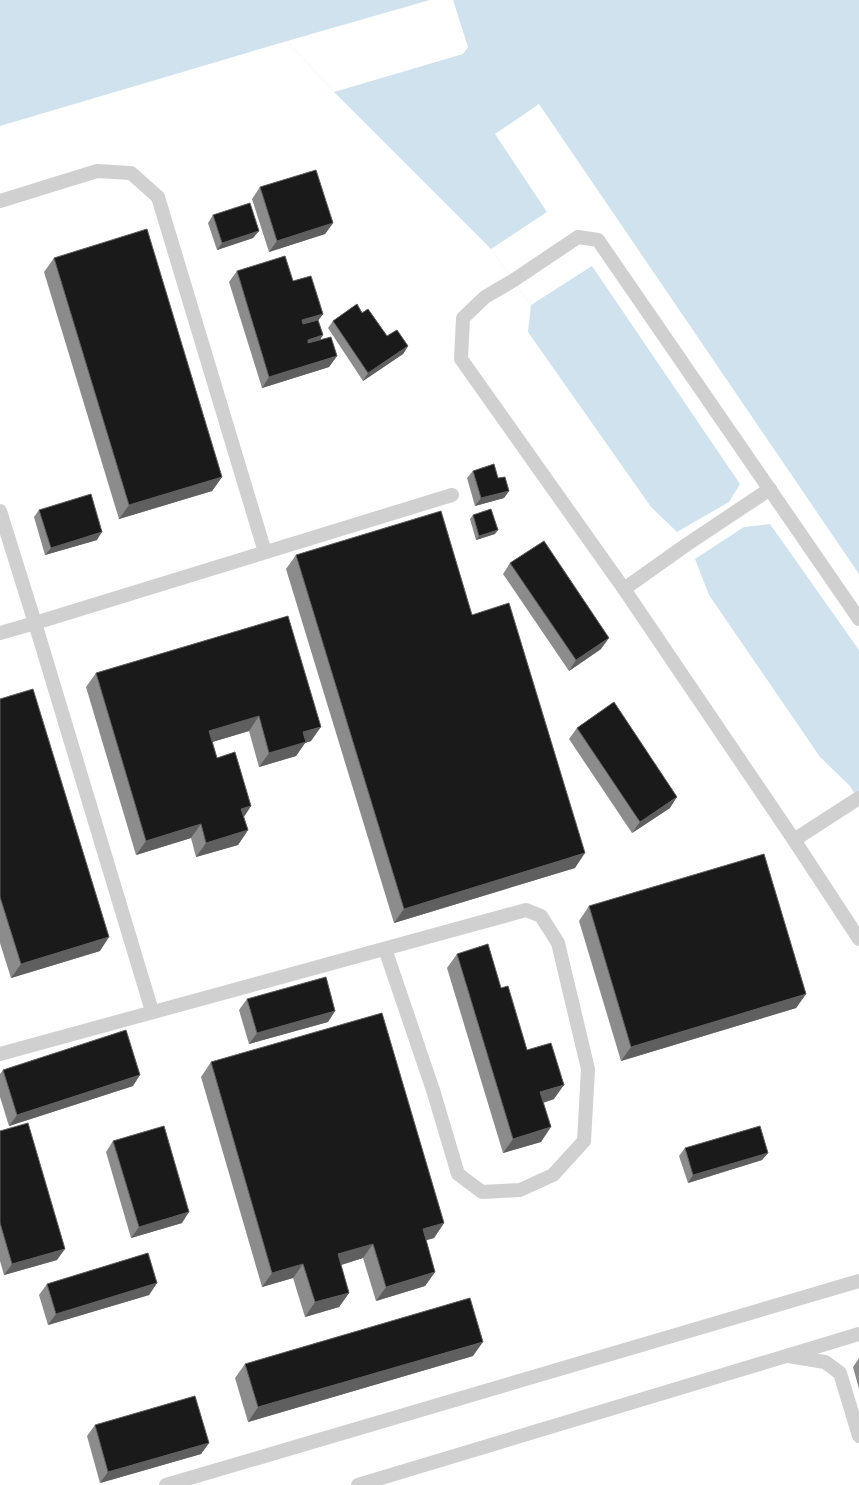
<svg xmlns="http://www.w3.org/2000/svg" width="859" height="1485" font-family="'Fira Sans',sans-serif">
  <style>
    .water { fill: #cfe2ee }
    .pier { fill: #fff }
    .lines { fill: none; stroke-linecap: round; stroke-linejoin: round }
    .lane { stroke: #d0d0d0; stroke-width: 14 }
    .wall { fill: #8c8c8c }
    .shaded-wall { fill: #5f5f5f }
    .building { fill: #1a1a1a; stroke: #5f5f5f }
  </style>
  <rect width="100%" height="100%" fill="#fff"/>
  <polygon class="water" points="0,0 859,0 859,801 850,786 820,757 709,595 695,559 677,532 651,507 528,332 531,305 491,249 334,92 287,41 0,126"/>
  <g class="pier">
    <polygon points="430,0 453,0 468,47 463,54 334,92 287,41"/>
    <polygon points="539,104 859,574 859,650 770,524 744,527 695,559 686,545 677,532 729,502 740,484 592,266 531,305 491,249 547,212 495,134"/>
  </g>
  <g class="lines">
    <g class="lane">
      <polyline points="0,201 97,171 131,173 158,197 265,552"/>
      <polyline points="0,511 35,623 0,633"/>
      <polyline points="624,589 686,545 770,489"/>
      <polyline points="859,619 598,240 578,237 514,280 485,297 463,318 461,359 624,589 794,840 859,939"/>
      <polyline points="794,840 859,798"/>
      <polyline points="152,1011 35,623 452,495"/>
      <polyline points="0,1054 526,910 541,916 558,943 588,1069 584,1141 553,1175 520,1190 482,1192 458,1174 433,1090 385,949"/>
      <polyline points="788,1356 825,1362 840,1373 859,1436"/>
      <polyline points="166,1485 859,1281"/>
      <polyline points="358,1485 859,1334"/>
    </g>
  </g>
  <g class="wall">
    <polygon points="260,187 333,223 325,234 269,252 252,199"/>
    <polygon points="213,215 259,231 253,238 217,250 208,223"/>
    <polygon points="54,258 222,477 212,491 119,519 44,272"/>
    <polygon points="237,271 293,281 323,314 318,320 320,340 337,356 329,367 262,388 229,282"/>
    <polygon points="333,321 387,336 408,346 403,354 363,381 328,328"/>
    <polygon points="473,471 498,478 509,491 504,498 475,506 467,478"/>
    <polygon points="39,510 97,540 45,555 34,517"/>
    <polygon points="473,515 495,534 476,540 470,519"/>
    <polygon points="296,555 472,615 575,868 394,923 286,569"/>
    <polygon points="510,563 601,649 569,671 503,574"/>
    <polygon points="288,616 311,741 305,743 296,756 259,767 249,731 212,742 217,758 251,806 244,817 248,830 238,845 196,857 191,838 136,855 86,687 96,673"/>
    <polygon points="0,699 100,951 11,978 0,943"/>
    <polygon points="577,728 670,808 632,833 569,739"/>
    <polygon points="589,906 806,994 796,1008 621,1061 579,921"/>
    <polygon points="457,954 501,988 527,1050 554,1099 543,1103 541,1142 503,1153 447,968"/>
    <polygon points="247,999 335,1011 328,1022 249,1044 239,1010"/>
    <polygon points="211,1062 444,1223 434,1238 426,1240 435,1272 425,1286 376,1301 363,1258 341,1265 349,1293 339,1307 305,1317 293,1278 262,1287 201,1077"/>
    <polygon points="3,1070 133,1086 9,1126 0,1097 0,1074"/>
    <polygon points="0,1131 57,1260 4,1275 0,1261"/>
    <polygon points="113,1141 182,1223 131,1238 106,1152"/>
    <polygon points="685,1148 768,1153 762,1160 688,1183 679,1156"/>
    <polygon points="157,1283 149,1295 48,1325 39,1295 47,1284"/>
    <polygon points="473,1356 248,1422 235,1378 245,1364"/>
    <polygon points="859,1358 859,1389 853,1367"/>
    <polygon points="95,1425 209,1443 201,1454 100,1483 87,1436"/>
  </g>
  <g class="shaded-wall">
    <polygon points="333,223 325,234 269,252 277,241"/>
    <polygon points="259,231 253,238 217,250 222,243"/>
    <polygon points="323,314 315,325 294,331 302,320"/>
    <polygon points="323,335 316,347 300,351 308,340"/>
    <polygon points="408,346 403,354 363,381 368,373"/>
    <polygon points="337,356 329,367 262,388 269,377"/>
    <polygon points="222,477 212,491 119,519 129,505"/>
    <polygon points="509,491 504,498 475,506 481,498"/>
    <polygon points="498,530 495,534 476,540 479,536"/>
    <polygon points="102,532 97,540 45,555 51,548"/>
    <polygon points="609,638 601,649 569,671 576,660"/>
    <polygon points="259,716 249,731 199,746 209,731"/>
    <polygon points="321,727 311,741 305,743 296,756 259,767 269,753 303,732"/>
    <polygon points="677,797 670,808 632,833 640,822"/>
    <polygon points="251,806 241,821 241,809"/>
    <polygon points="201,824 191,838 136,855 146,841"/>
    <polygon points="248,830 238,845 196,857 206,843"/>
    <polygon points="585,853 575,868 394,923 404,909"/>
    <polygon points="109,937 100,951 11,978 21,964"/>
    <polygon points="806,994 796,1008 621,1061 631,1047"/>
    <polygon points="335,1011 328,1022 249,1044 257,1033"/>
    <polygon points="140,1075 133,1086 9,1126 17,1115"/>
    <polygon points="564,1085 554,1099 530,1107 540,1092"/>
    <polygon points="551,1127 541,1142 503,1153 513,1139"/>
    <polygon points="768,1153 762,1160 688,1183 693,1175"/>
    <polygon points="189,1212 182,1223 131,1238 139,1227"/>
    <polygon points="444,1223 434,1238 413,1244 423,1229"/>
    <polygon points="373,1244 363,1258 328,1269 338,1254"/>
    <polygon points="65,1249 57,1260 4,1275 12,1264"/>
    <polygon points="303,1264 293,1278 262,1287 272,1273"/>
    <polygon points="435,1272 425,1286 376,1301 386,1287"/>
    <polygon points="157,1283 149,1295 48,1325 56,1314"/>
    <polygon points="349,1293 339,1307 305,1317 315,1302"/>
    <polygon points="483,1342 473,1356 248,1422 258,1407"/>
    <polygon points="209,1443 201,1454 100,1483 108,1472"/>
  </g>
  <g class="building">
    <polygon points="316,170 333,223 277,241 260,187"/>
    <polygon points="250,203 259,231 222,243 213,215"/>
    <polygon points="147,229 222,477 129,505 54,258"/>
    <polygon points="285,256 293,281 311,276 323,314 302,320 303,324 318,320 323,335 308,340 308,343 331,337 337,356 269,377 237,271"/>
    <polygon points="357,304 362,313 368,309 387,336 397,330 408,346 368,373 333,321"/>
    <polygon points="494,464 498,478 505,477 509,491 481,498 473,471"/>
    <polygon points="91,494 102,532 51,548 39,510"/>
    <polygon points="491,509 498,530 479,536 473,515"/>
    <polygon points="441,511 472,615 509,603 585,853 404,909 296,555"/>
    <polygon points="544,541 609,638 576,660 510,563"/>
    <polygon points="288,616 321,727 303,732 306,742 269,753 259,716 209,731 217,758 235,752 251,806 241,809 248,830 206,843 201,824 146,841 96,673"/>
    <polygon points="33,689 109,937 21,964 0,897 0,699"/>
    <polygon points="614,702 677,797 640,822 577,728"/>
    <polygon points="764,854 806,994 631,1047 589,906"/>
    <polygon points="488,944 501,988 508,986 527,1050 551,1043 564,1085 540,1092 551,1127 513,1139 457,954"/>
    <polygon points="326,977 335,1011 257,1033 247,999"/>
    <polygon points="382,1013 444,1223 423,1229 435,1272 386,1287 373,1244 338,1254 349,1293 315,1302 303,1264 272,1273 211,1062"/>
    <polygon points="126,1030 140,1075 17,1115 3,1070"/>
    <polygon points="28,1123 65,1249 12,1264 0,1223 0,1131"/>
    <polygon points="164,1126 189,1212 139,1227 113,1141"/>
    <polygon points="760,1126 768,1153 693,1175 685,1148"/>
    <polygon points="148,1253 157,1283 56,1314 47,1284"/>
    <polygon points="470,1298 483,1342 258,1407 245,1364"/>
    <polygon points="195,1396 209,1443 108,1472 95,1425"/>
  </g>
</svg>
